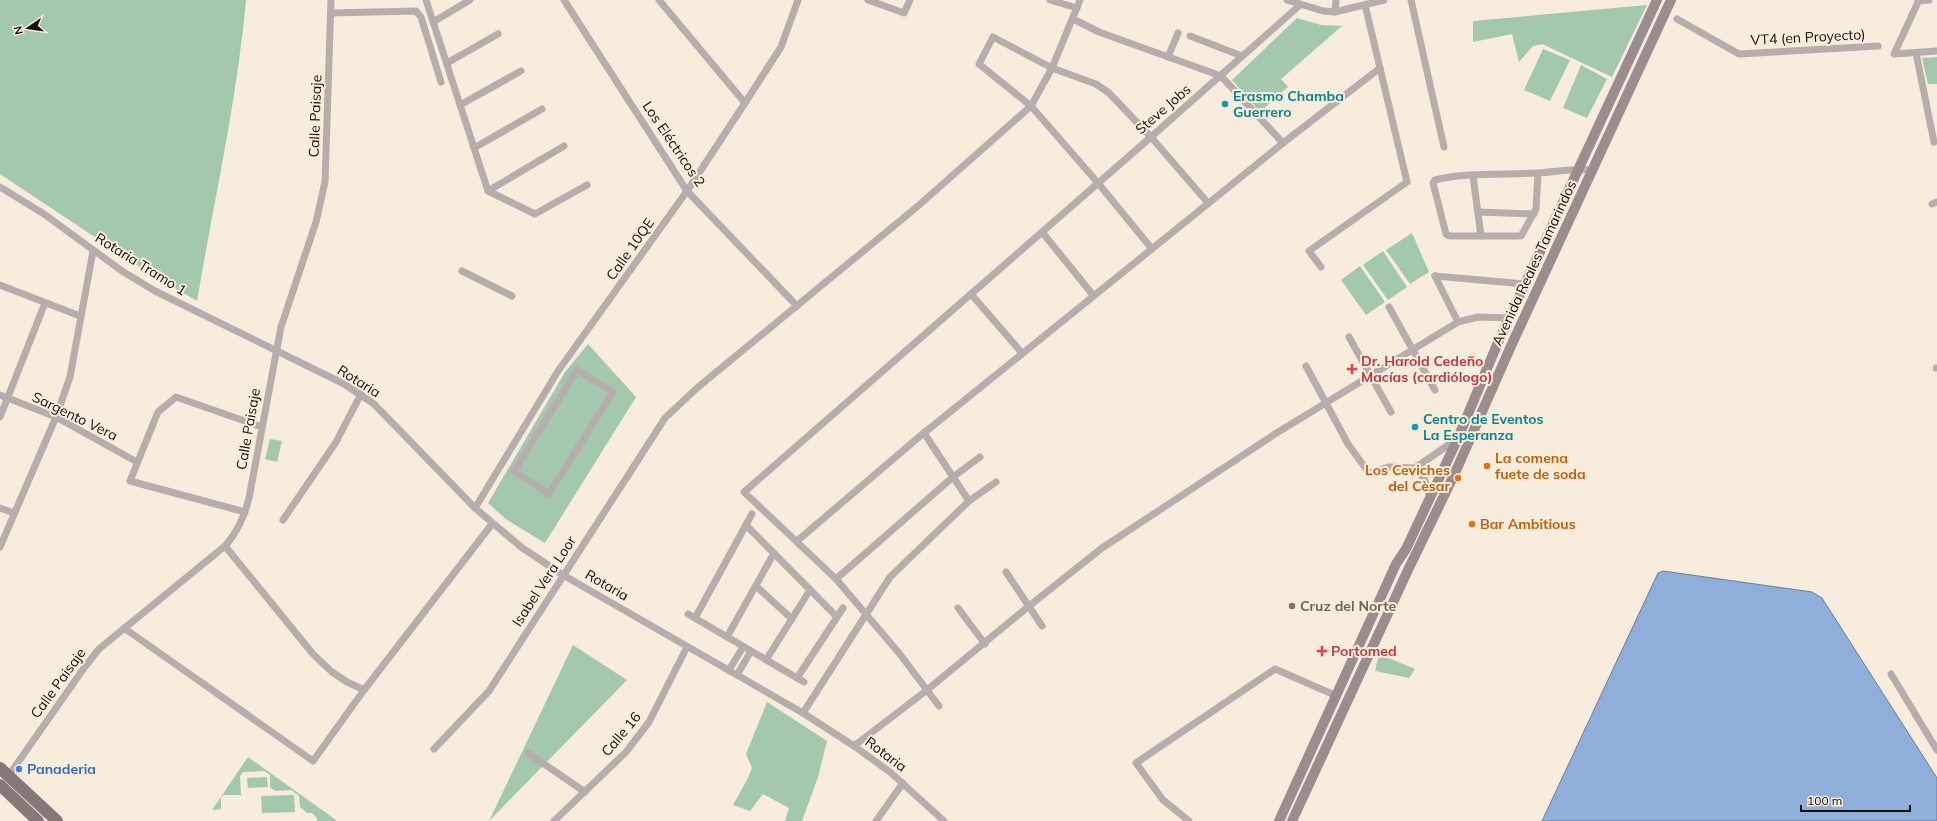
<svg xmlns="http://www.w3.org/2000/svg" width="1937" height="821" font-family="Mulish,sans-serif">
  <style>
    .green { fill: #a4c8ae }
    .water { fill: #8faed9; stroke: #6a7e9b }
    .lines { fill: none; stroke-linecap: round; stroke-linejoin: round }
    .minor { stroke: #b6adad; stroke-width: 7 }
    .secondary { stroke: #9b8d8e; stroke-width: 10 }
    .primary { stroke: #877777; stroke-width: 12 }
    .culture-dot { fill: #0f9aa8; stroke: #f8ecdc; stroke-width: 1.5 }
    .health-dot { fill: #e0444e; stroke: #f8ecdc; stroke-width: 1.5 }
    .food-dot { fill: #e8710a; stroke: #f8ecdc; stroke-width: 1.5 }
    .education-dot { fill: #8d6e63; stroke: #f8ecdc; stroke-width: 1.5 }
    .shop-dot { fill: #3f7fe0; stroke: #f8ecdc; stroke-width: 1.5 }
    .labels { text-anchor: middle; stroke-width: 4; stroke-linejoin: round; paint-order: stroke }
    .street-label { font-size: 14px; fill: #120e09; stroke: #f8ecdc }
    .culture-label { font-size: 14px; font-weight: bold; fill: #0d838f; stroke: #f8ecdc; text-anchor: start }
    .health-label { font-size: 14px; font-weight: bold; fill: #be3a42; stroke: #f8ecdc; text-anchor: start }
    .food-label { font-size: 14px; font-weight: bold; fill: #c56008; stroke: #f8ecdc; text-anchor: start }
    .education-label { font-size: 14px; font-weight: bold; fill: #785e54; stroke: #f8ecdc; text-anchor: start }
    .shop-label { font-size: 14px; font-weight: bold; fill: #366cbe; stroke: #f8ecdc; text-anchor: start }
  </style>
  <rect width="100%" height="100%" fill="#f8ecdc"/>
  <g class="green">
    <path d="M0,0H246C237,101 214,201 197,301L152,275L0,174Z"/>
    <polygon points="1647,5 1612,77 1542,44 1533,46 1519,62 1512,34 1473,42 1473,21"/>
    <polygon points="1297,18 1321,25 1342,26 1281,79 1288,87 1260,112 1232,80"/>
    <polygon points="1543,49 1570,60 1550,101 1524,90"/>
    <polygon points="1937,57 1937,84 1928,84 1922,58"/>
    <polygon points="1581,65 1607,79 1587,118 1563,108"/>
    <polygon points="1412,233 1429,272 1410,284 1386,250"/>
    <polygon points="1383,251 1407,287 1388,300 1363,265"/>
    <polygon points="1360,266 1385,302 1366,315 1341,280"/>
    <polygon points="588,344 636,397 545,543 507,520 488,503 565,372"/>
    <polygon points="270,439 282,441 277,462 265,459"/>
    <polygon points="573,645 627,680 489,821"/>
    <polygon points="1379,654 1415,669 1409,678 1375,671"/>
    <polygon points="767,702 827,741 818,777 802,821 785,821 789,808 763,794 750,811 733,805 747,780 752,768 746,754"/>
    <polygon points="248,757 336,820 335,821 317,821 317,818 312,813 307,813 300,807 299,796 291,790 275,791 270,787 270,775 264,771 243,772 240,776 241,794 243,795 223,795 221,798 221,809 212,810"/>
    <polygon points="267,777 268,787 248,788 247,778"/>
    <polygon points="294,795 295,812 262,813 261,796"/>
  </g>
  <polygon class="water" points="1663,571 1812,592 1822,598 1937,778 1937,821 1542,821 1658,573"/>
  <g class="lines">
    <g class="minor">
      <polyline points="426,0 488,191 535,214 587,185"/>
      <polyline points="564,0 687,191 797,306"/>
      <polyline points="659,0 745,103"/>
      <polyline points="868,0 904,13 910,0"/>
      <polyline points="1050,0 1077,8"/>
      <polyline points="1287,0 1323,11 1335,12 1384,0"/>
      <polyline points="1411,0 1444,147"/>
      <polyline points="1919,0 1894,54 1937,51"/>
      <polyline points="1918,1 1929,0"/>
      <polyline points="1335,12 1336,0"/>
      <polyline points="331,13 416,11 421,17 441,82"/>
      <polyline points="1073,19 1099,32 1221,76 1283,143"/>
      <polyline points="1677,19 1739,54 1878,46"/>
      <polyline points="433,22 470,0"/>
      <polyline points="1190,36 1242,56"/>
      <polyline points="1916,53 1934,142"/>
      <polyline points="1168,57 1178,33"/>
      <polyline points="447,63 498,34"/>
      <polyline points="460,105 521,71"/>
      <polyline points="474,148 542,109"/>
      <path d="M1538,173L1536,209L1521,236H1449L1446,234L1433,183L1435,180C1465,172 1506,175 1537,173C1556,172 1574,168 1592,170"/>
      <polyline points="1473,176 1481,236"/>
      <polyline points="0,187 44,214 122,271 155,291 344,384 374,404 475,508 521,547 563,575 803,713 854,746 890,772 944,821"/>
      <polyline points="488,191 564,146"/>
      <polyline points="1932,204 1937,202"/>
      <polyline points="1478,212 1534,214"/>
      <polyline points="1042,232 1093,295"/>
      <polyline points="1152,249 1098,183 1031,106 979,64 993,37 1052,68 1096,84 1109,93 1151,137 1208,203"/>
      <polyline points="1321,267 1309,251 1407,182 1365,5"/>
      <polyline points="462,271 512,296"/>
      <polyline points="1435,276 1525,284"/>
      <polyline points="1435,276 1458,322"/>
      <polyline points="0,285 80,316"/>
      <polyline points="1389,307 1435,390"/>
      <polyline points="1349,337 1391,412"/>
      <polyline points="1022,353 971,294 1151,137 1300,5"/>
      <polyline points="1306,366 1348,444 1369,473 1388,467 1415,468 1425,480 1430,498"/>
      <polyline points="1936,368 1937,368"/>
      <polygon points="577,370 613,392 549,494 514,471"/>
      <polyline points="0,395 56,417 137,462"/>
      <polyline points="0,417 45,303"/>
      <polyline points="1415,468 1457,439"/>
      <polyline points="969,501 924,433 1283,143 1380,68"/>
      <polyline points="0,508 14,513"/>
      <polyline points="475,508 558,371 687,191 745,103 781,47 798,0"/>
      <polyline points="245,512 130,481 158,412 176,397 262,427"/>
      <polyline points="283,520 336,442 361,394"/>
      <polyline points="746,525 837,617"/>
      <polyline points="797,541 926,431"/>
      <polyline points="225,546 313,654 332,672 347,682 364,690 492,524"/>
      <polyline points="0,547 56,417 70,377 93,251"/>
      <polyline points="1006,572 1042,626"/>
      <polyline points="836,579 953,477 980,457"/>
      <polyline points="756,586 792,619"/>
      <polyline points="958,608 985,644"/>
      <polyline points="688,614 804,682"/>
      <polyline points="695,618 752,514"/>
      <polyline points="124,628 313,761 364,690"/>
      <polyline points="727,637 774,553"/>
      <polyline points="766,660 810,590"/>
      <polyline points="729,670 743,647"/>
      <polyline points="1891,674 1937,750"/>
      <polyline points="737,675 751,651"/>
      <polyline points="797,678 843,608"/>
      <polyline points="939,706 899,653 836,579 744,492 971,294"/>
      <polyline points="803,713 890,577 969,501 996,482"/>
      <polyline points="854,746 927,690 1029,606 1102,548 1275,434 1458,322 1478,317 1511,318"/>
      <polyline points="434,749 489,691 665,418 697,388 918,206 1031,106 1052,68 1080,0"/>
      <polyline points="528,753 585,792"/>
      <path d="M7,778L84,668L99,649L225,546C238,531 244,517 249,498L281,327L316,222L325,182L331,0"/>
      <polyline points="554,821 626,752 649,722 687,647"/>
      <polyline points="876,821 903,783"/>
      <polyline points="1189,821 1163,800 1136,763 1275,669 1337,696"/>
    </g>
    <g class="secondary">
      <polyline points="1279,821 1396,564 1406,549 1458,438 1499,340 1657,0"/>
      <polyline points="1292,821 1408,570 1455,473 1511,346 1671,0"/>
    </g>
    <g class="primary">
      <polyline points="0,768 57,821"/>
      <polyline points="0,785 38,821"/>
    </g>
  </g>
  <g class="culture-dot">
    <circle cx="1225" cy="104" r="4"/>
    <circle cx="1415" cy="427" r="4"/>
  </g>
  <g class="health-dot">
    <path d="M1350 363h4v4h4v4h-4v4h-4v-4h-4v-4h4z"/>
    <path d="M1320 645h4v4h4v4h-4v4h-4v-4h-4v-4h4z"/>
  </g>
  <g class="food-dot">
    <circle cx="1487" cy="466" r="4"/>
    <circle cx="1458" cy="478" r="4"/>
    <circle cx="1472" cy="524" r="4"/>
  </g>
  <circle class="education-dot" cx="1292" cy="606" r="4"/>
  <circle class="shop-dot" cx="19" cy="769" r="4"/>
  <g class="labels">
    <g class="street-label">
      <text transform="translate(1808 37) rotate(-3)" y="5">VT4 (en Proyecto)</text>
      <text transform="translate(1163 109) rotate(-41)" y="5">Steve Jobs</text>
      <text transform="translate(315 116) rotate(-88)" y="5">Calle Paisaje</text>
      <text transform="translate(674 144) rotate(56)" y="5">Los Eléctricos 2</text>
      <text transform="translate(630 249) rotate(-55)" y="5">Calle 10QE</text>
      <text transform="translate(1534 263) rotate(-65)" y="5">Avenida Reales Tamarindos</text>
      <text transform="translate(141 264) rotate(32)" y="5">Rotaria Tramo 1</text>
      <text transform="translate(359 381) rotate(32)" y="5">Rotaria</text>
      <text transform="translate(75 416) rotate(26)" y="5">Sargento Vera</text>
      <text transform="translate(248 429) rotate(-80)" y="5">Calle Paisaje</text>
      <text transform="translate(544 581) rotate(-57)" y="5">Isabel Vera Loor</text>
      <text transform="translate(607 585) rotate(30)" y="5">Rotaria</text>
      <text transform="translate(58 683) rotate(-54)" y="5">Calle Paisaje</text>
      <text transform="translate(621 734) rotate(-50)" y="5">Calle 16</text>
      <text transform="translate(886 754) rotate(37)" y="5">Rotaria</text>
    </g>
    <g class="culture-label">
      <text x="1233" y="101">Erasmo Chamba<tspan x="1233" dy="16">Guerrero</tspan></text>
      <text x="1423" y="424">Centro de Eventos<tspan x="1423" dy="16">La Esperanza</tspan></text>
    </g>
    <g class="health-label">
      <text x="1361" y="366">Dr. Harold Cedeño<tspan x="1361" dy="16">Macías (cardiólogo)</tspan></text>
      <text x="1331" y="656">Portomed</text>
    </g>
    <g class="food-label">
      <text x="1495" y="463">La comena<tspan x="1495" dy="16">fuete de soda</tspan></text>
      <text x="1450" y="475" text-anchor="end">Los Ceviches<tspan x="1450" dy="16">del Cèsar</tspan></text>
      <text x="1480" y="529">Bar Ambitious</text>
    </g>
    <g class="education-label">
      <text x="1300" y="611">Cruz del Norte</text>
    </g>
    <g class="shop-label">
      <text x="27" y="774">Panaderia</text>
    </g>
  </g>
  <g transform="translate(28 28) rotate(257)" stroke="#f8ecdc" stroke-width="3" paint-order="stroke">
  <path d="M0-3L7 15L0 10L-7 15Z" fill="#120e09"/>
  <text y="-6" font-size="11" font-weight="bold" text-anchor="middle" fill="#120e09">N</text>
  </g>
  <path d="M1801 805v6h109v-6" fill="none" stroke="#120e09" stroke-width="2"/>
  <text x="1807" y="805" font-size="12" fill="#120e09" stroke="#f8ecdc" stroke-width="3" paint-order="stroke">100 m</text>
</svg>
